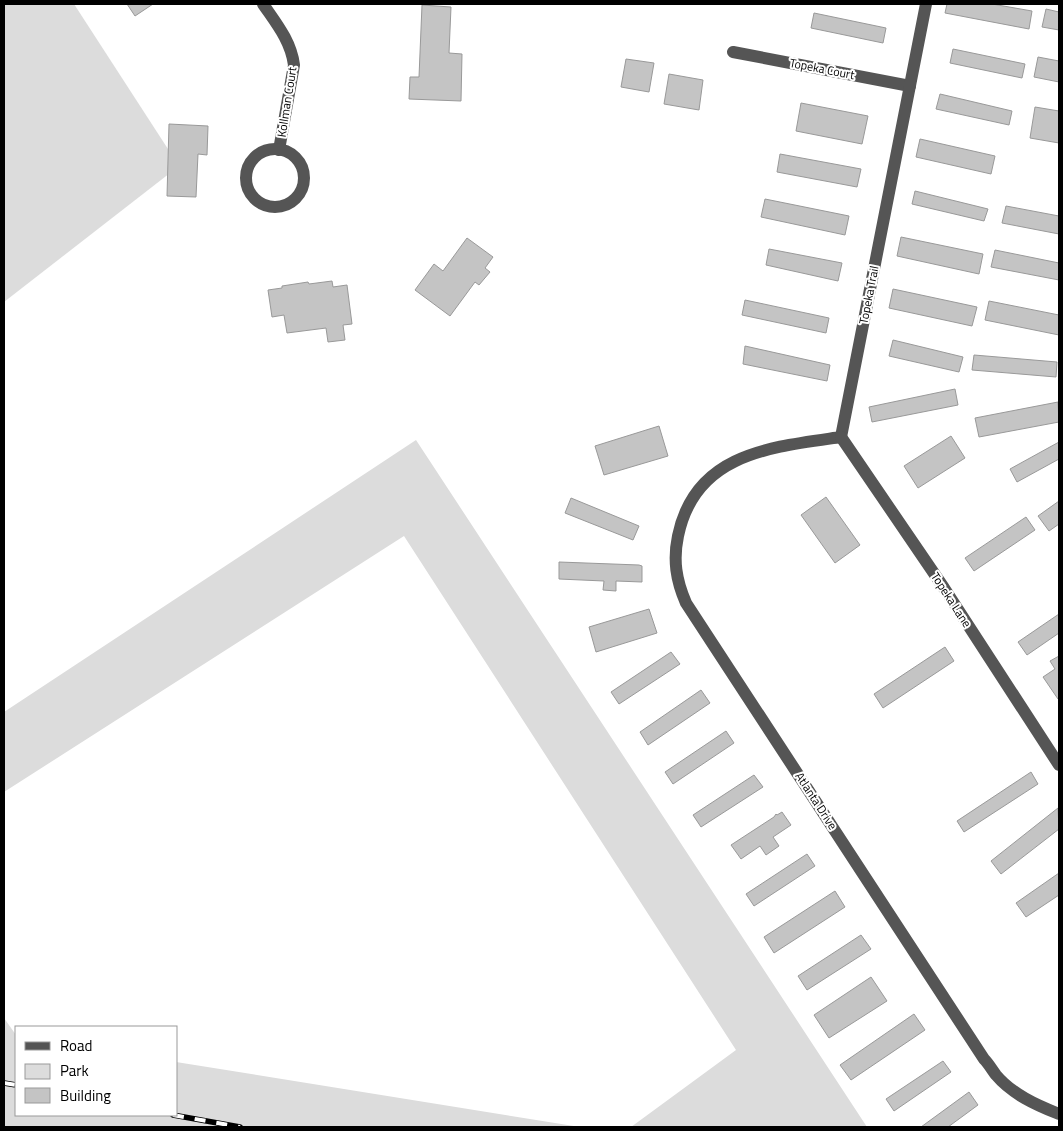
<svg xmlns="http://www.w3.org/2000/svg" width="1063" height="1131" font-family="'Titillium Web',sans-serif">
  <style>
    .green { fill: #dcdcdc }
    .building { fill: #c4c4c4; stroke: #999 }
    .lines { fill: none; stroke-linecap: round; stroke-linejoin: round }
    .minor { stroke: #555; stroke-width: 12 }
    .rail-casing { stroke: #000; stroke-width: 5.5 }
    .rail { stroke: #fff; stroke-width: 4; stroke-dasharray: 11; stroke-linecap: butt }
    .labels { text-anchor: middle; stroke-width: 4; stroke-linejoin: round; paint-order: stroke }
    .street-label { font-size: 12px; fill: #000; stroke: #fff }
  </style>
  <rect width="100%" height="100%" fill="#fff"/>
  <g class="green">
    <polygon points="4,4 74,4 179,166 4,302"/>
    <polygon points="416,440 867,1127 631,1127 736,1050 404,536 4,792 4,712"/>
    <polygon points="4,1018 16,1035 16,1115 176,1115 176,1062 580,1127 4,1127"/>
  </g>
  <g class="building">
    <polygon points="127,4 153,4 135,16"/>
    <polygon points="947,4 992,4 1032,11 1029,29 945,13"/>
    <polygon points="422,5 451,7 449,53 462,54 461,101 409,99 410,77 419,77"/>
    <polygon points="1046,9 1059,12 1059,30 1042,27"/>
    <polygon points="814,13 886,28 883,43 811,28"/>
    <polygon points="953,49 1025,64 1022,78 950,63"/>
    <polygon points="1038,57 1059,61 1059,82 1034,77"/>
    <polygon points="626,59 654,63 649,92 621,87"/>
    <polygon points="669,74 703,80 699,110 664,104"/>
    <polygon points="940,94 1012,111 1009,125 936,109"/>
    <polygon points="801,103 868,116 862,144 796,131"/>
    <polygon points="1035,107 1059,111 1059,143 1030,138"/>
    <polygon points="169,124 208,126 207,155 198,154 196,197 167,196"/>
    <polygon points="920,139 995,156 991,174 916,157"/>
    <polygon points="780,154 861,169 857,187 777,172"/>
    <polygon points="915,191 988,209 984,221 912,204"/>
    <polygon points="765,199 849,216 845,235 761,217"/>
    <polygon points="1006,206 1059,216 1059,234 1002,223"/>
    <polygon points="901,237 983,254 979,274 897,256"/>
    <polygon points="467,238 493,257 485,268 490,272 479,285 475,282 450,316 415,290 434,264 443,271"/>
    <polygon points="769,249 842,263 838,281 766,265"/>
    <polygon points="995,250 1059,263 1059,280 991,267"/>
    <polygon points="332,281 333,287 347,285 352,324 343,325 345,340 328,342 326,328 287,333 284,315 272,317 268,290 282,288 282,286 308,282 309,284"/>
    <polygon points="893,289 977,307 972,326 889,308"/>
    <polygon points="745,300 829,318 826,333 742,315"/>
    <polygon points="989,301 1059,315 1059,335 985,320"/>
    <polygon points="893,340 963,357 959,372 889,356"/>
    <polygon points="745,346 830,365 827,381 743,364"/>
    <polygon points="974,355 1057,362 1056,377 972,370"/>
    <polygon points="955,389 958,405 872,422 869,407"/>
    <polygon points="1058,402 1059,422 979,437 975,418"/>
    <polygon points="659,426 668,456 604,475 595,446"/>
    <polygon points="951,436 965,458 918,488 904,466"/>
    <polygon points="1059,442 1059,459 1017,482 1010,469"/>
    <polygon points="826,497 860,545 835,563 801,515"/>
    <polygon points="571,498 639,526 633,540 565,513"/>
    <polygon points="1059,501 1059,524 1049,531 1038,516"/>
    <polygon points="1026,517 1035,530 974,571 965,558"/>
    <polygon points="559,562 639,565 642,566 642,582 616,581 616,591 603,590 604,581 559,579"/>
    <polygon points="649,609 657,633 596,652 589,627"/>
    <polygon points="1059,614 1059,633 1027,655 1018,642"/>
    <polygon points="945,647 954,661 883,708 874,694"/>
    <polygon points="671,652 680,664 619,704 611,692"/>
    <polygon points="1059,656 1059,698 1058,699 1043,677 1055,669 1050,661"/>
    <polygon points="701,690 710,703 648,745 640,732"/>
    <polygon points="726,731 734,743 673,784 665,772"/>
    <polygon points="1031,772 1038,784 964,832 957,821"/>
    <polygon points="754,775 763,787 701,827 693,815"/>
    <polygon points="1058,808 1059,829 1001,874 991,861"/>
    <polygon points="782,812 791,825 773,837 779,846 766,855 760,846 741,859 731,845 774,817 776,814 777,815"/>
    <polygon points="807,854 815,866 754,906 746,894"/>
    <polygon points="1059,873 1059,895 1026,917 1016,903"/>
    <polygon points="835,891 845,907 774,953 764,937"/>
    <polygon points="861,935 871,949 807,990 798,976"/>
    <polygon points="871,977 887,1001 829,1038 814,1015"/>
    <polygon points="914,1014 925,1030 851,1080 840,1065"/>
    <polygon points="943,1061 951,1072 894,1111 886,1099"/>
    <polygon points="969,1092 978,1105 948,1127 921,1127"/>
  </g>
  <g class="lines">
    <g class="minor">
      <path d="M263,4C276,23 291,41 294,65L279,150"/>
      <polyline points="733,52 910,86"/>
      <circle cx="275" cy="178" r="29"/>
      <path d="M841,437C771,447 695,453 678,536C673,560 676,580 686,603L984,1059C989,1064 992,1070 996,1075C1012,1094 1036,1105 1059,1114"/>
      <polyline points="841,437 926,4"/>
      <polyline points="841,437 944,588 1059,765"/>
    </g>
    <defs>
      <g id="rail">
        <polyline points="4,1083 16,1085"/>
        <polyline points="173,1115 240,1127"/>
      </g>
    </defs>
    <use href="#rail" class="rail-casing"/>
    <use href="#rail" class="rail"/>
  </g>
  <g class="labels">
    <g class="street-label">
      <text transform="translate(822 69) rotate(11)" y="4">Topeka Court</text>
      <text transform="translate(287 102) rotate(-81)" y="4">Kollman Court</text>
      <text transform="translate(869 295) rotate(-79)" y="4">Topeka Trail</text>
      <text transform="translate(951 600) rotate(57)" y="4">Topeka Lane</text>
      <text transform="translate(816 801) rotate(57)" y="4">Atlanta Drive</text>
    </g>
  </g>
  <rect width="1063" height="1131" fill="none" stroke="#000000" stroke-width="10"/>
  <rect x="15" y="1026" width="162" height="90" fill="#ffffff" stroke="#999999"/>
  <rect x="25" y="1042" width="25" height="8" fill="#555555" stroke="#999999"/>
  <text x="60" y="1051" font-size="15" fill="#000000">Road</text>
  <rect x="25" y="1064" width="25" height="15" fill="#dcdcdc" stroke="#999999"/>
  <text x="60" y="1076" font-size="15" fill="#000000">Park</text>
  <rect x="25" y="1088" width="25" height="15" fill="#c4c4c4" stroke="#999999"/>
  <text x="60" y="1101" font-size="15" fill="#000000">Building</text>
</svg>
